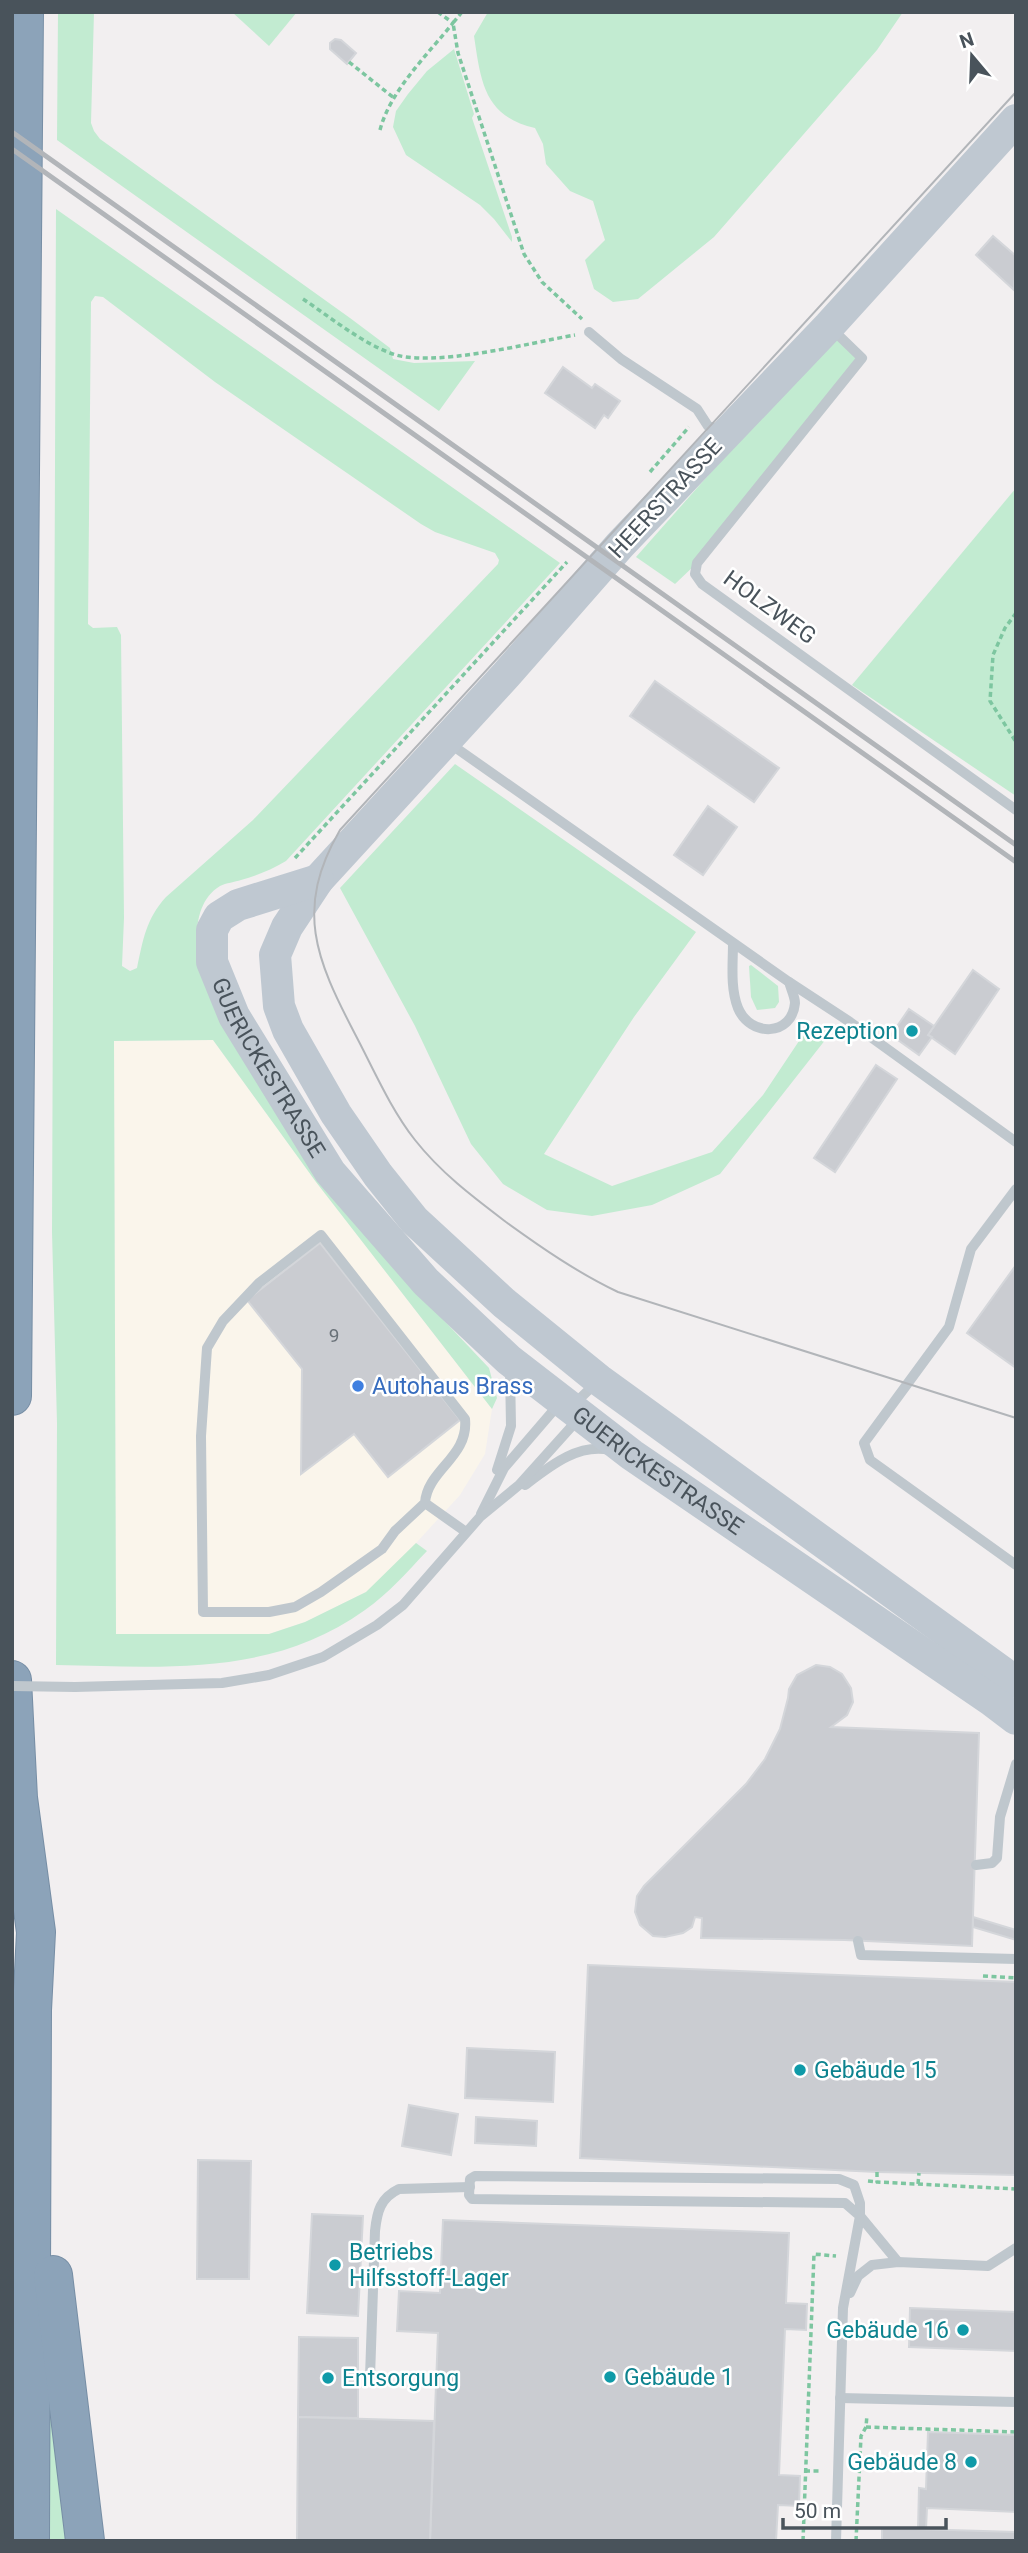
<svg xmlns="http://www.w3.org/2000/svg" width="1028" height="2553" font-family="Roboto,sans-serif">
  <style>
    .commercial { fill: #faf5eb }
    .green { fill: #c2ebd1; fill-rule: evenodd }
    .building { fill: #caccd1; stroke: #d4d6da; stroke-width: 2 }
    .lines { fill: none; stroke-linecap: round; stroke-linejoin: round }
    .highway-casing { stroke: #778ea5; stroke-width: 40 }
    .path { stroke: #7dc6a0; stroke-width: 3.5; stroke-dasharray: 5 3.5; stroke-linecap: butt }
    .lane { stroke: #bfc7cd; stroke-width: 10 }
    .secondary { stroke: #bfc8d1; stroke-width: 32 }
    .highway { stroke: #8ca3b9; stroke-width: 38 }
    .tram { stroke: #b2b5b9; stroke-width: 2 }
    .rail { stroke: #b2b5b9; stroke-width: 5 }
    .lane-bridge { stroke: #bfc7cd; stroke-width: 10 }
    .culture-dot { fill: #0f9aa8; stroke: #fff; stroke-width: 2.5 }
    .shop-dot { fill: #3f7fe0; stroke: #fff; stroke-width: 2.5 }
    .labels { text-anchor: middle; stroke-width: 5; stroke-linejoin: round; paint-order: stroke }
    .number-label { font-size: 19px; fill: #697178 }
    .street-label { font-size: 23px; fill: #49535b; stroke: #fff }
    .culture-label { font-size: 23px; fill: #0d838f; stroke: #fff; text-anchor: start }
    .shop-label { font-size: 23px; fill: #366cbe; stroke: #fff; text-anchor: start }
  </style>
  <rect width="100%" height="100%" fill="#f2eff0"/>
  <polygon class="commercial" points="213,1040 316,1182 492,1409 485,1454 460,1495 396,1565 366,1592 305,1622 269,1634 116,1634 114,1041"/>
  <g class="green">
    <polygon points="58,12 94,12 91,123 94,131 100,139 350,318 390,348 393,359 414,363 475,361 439,411 57,140"/>
    <polygon points="232,12 297,12 269,46"/>
    <path d="M488,12H903L877,50L714,237L638,299L613,302L594,289L585,260L605,240L593,201L570,191L546,164L543,144L535,128C484,116 481,82 474,36Z"/>
    <polygon points="454,49 474,114 472,118 512,237 512,242 494,219 480,205 406,155 393,127 396,111 408,94 427,71"/>
    <path d="M56,209L560,563L286,861C271,870 258,875 241,880C235,882 226,883 220,886C192,903 195,944 200,971L419,1294L489,1368L497,1398L492,1409L316,1182L213,1040L114,1041L116,1634H269L305,1622L366,1592L416,1543L427,1551C407,1572 389,1593 365,1610C272,1677 165,1667 56,1665L57,1423L52,1232ZM95,296L103,297L215,382L421,524L435,532L495,553L499,560L498,564L253,820L166,897C146,919 143,940 137,968L130,971L122,966L124,918L121,635L117,627L93,628L88,624L91,302Z"/>
    <polygon points="835,332 862,358 697,563 675,584 636,557"/>
    <polygon points="1016,488 1016,796 852,685"/>
    <polygon points="455,764 696,932 634,1017 544,1154 612,1186 712,1152 763,1095 809,1026 833,1030 720,1174 652,1205 592,1216 547,1210 503,1184 471,1144 415,1026 340,888"/>
    <polygon points="751,965 778,986 779,1002 775,1008 757,1010 751,997 749,966"/>
    <polygon points="37,2270 73,2541 35,2541"/>
  </g>
  <g class="building">
    <polygon points="335,39 341,40 356,53 347,64 330,49 330,43"/>
    <polygon points="993,236 1016,256 1014,290 976,255"/>
    <polygon points="563,367 592,388 595,384 620,401 608,418 604,415 595,428 545,393"/>
    <polygon points="655,681 779,768 754,802 630,716"/>
    <polygon points="708,806 737,827 703,875 674,855"/>
    <polygon points="973,970 999,989 955,1054 928,1035"/>
    <polygon points="909,1009 934,1026 928,1035 932,1037 919,1055 891,1035"/>
    <polygon points="876,1065 897,1079 835,1172 814,1158"/>
    <polygon points="320,1243 460,1420 388,1477 354,1434 301,1474 302,1369 247,1300"/>
    <polygon points="1016,1265 1016,1368 967,1333"/>
    <polygon points="816,1665 830,1667 842,1674 851,1688 853,1702 847,1715 831,1727 979,1733 972,1946 845,1940 701,1938 702,1918 695,1917 692,1927 683,1933 665,1937 653,1936 640,1925 635,1912 637,1896 644,1886 746,1784 765,1759 780,1729 788,1698 789,1689 797,1675"/>
    <polygon points="973,1917 1016,1930 1016,1940 973,1927"/>
    <polygon points="588,1965 1016,1982 1016,2175 877,2172 580,2158"/>
    <polygon points="467,2048 555,2052 553,2102 465,2098"/>
    <polygon points="409,2105 458,2114 451,2155 402,2146"/>
    <polygon points="476,2117 537,2121 536,2146 475,2143"/>
    <polygon points="198,2160 251,2161 249,2279 197,2279"/>
    <polygon points="312,2214 363,2216 358,2316 307,2313"/>
    <polygon points="443,2220 789,2233 786,2303 807,2304 806,2330 785,2329 779,2475 800,2476 799,2506 778,2505 776,2541 430,2541 438,2333 397,2331 399,2291 440,2293"/>
    <polygon points="910,2308 1016,2312 1016,2351 909,2347"/>
    <polygon points="299,2337 358,2338 358,2418 298,2417"/>
    <polygon points="298,2417 434,2421 430,2541 297,2541"/>
    <polygon points="928,2432 1016,2435 1016,2512 927,2508 926,2529 918,2529 919,2488 926,2489"/>
    <polygon points="882,2528 1016,2532 1016,2541 882,2541"/>
  </g>
  <g class="lines">
    <defs>
      <g id="highway">
        <polyline points="12,1396 24,12"/>
        <polyline points="12,1680 18,1798 36,1932 32,2010 30,2541"/>
        <polyline points="53,2275 85,2541"/>
      </g>
    </defs>
    <use href="#highway" class="highway-casing"/>
    <g class="path">
      <polyline points="462,12 453,23 458,53 524,254 542,282 582,319"/>
      <polyline points="349,62 394,98"/>
      <path d="M380,130C390,91 428,54 453,23L438,12"/>
      <path d="M303,299C330,317 359,341 390,353C430,369 529,343 575,335"/>
      <polyline points="650,472 689,427"/>
      <polyline points="1016,613 1005,628 993,655 990,701 1016,742"/>
      <polyline points="295,858 567,562"/>
      <polyline points="983,1976 1016,1978"/>
      <polyline points="877,2172 877,2182 1016,2189"/>
      <polyline points="868,2181 877,2182"/>
      <polyline points="918,2184 919,2173"/>
      <polyline points="866,2427 1016,2432"/>
      <polyline points="805,2471 822,2471"/>
      <polyline points="803,2541 814,2254 836,2256"/>
      <polyline points="856,2541 861,2436 866,2427 867,2415"/>
    </g>
    <g class="lane">
      <polyline points="832,329 862,358 697,563 695,574 702,584 1016,810"/>
      <polyline points="589,332 621,359 697,409 708,426 724,431"/>
      <path d="M449,743L789,982C791,989 795,997 795,1003C792,1037 750,1037 738,1008C730,988 733,963 733,943"/>
      <polyline points="789,982 850,1022 1016,1142"/>
      <polyline points="1016,1189 971,1249 949,1327 864,1443 870,1460 1016,1565"/>
      <polyline points="497,1470 511,1426 510,1370"/>
      <path d="M525,1485C550,1466 578,1443 610,1450"/>
      <path d="M425,1503L395,1531L382,1549L321,1592L295,1607L269,1612H203L201,1436L207,1348L223,1321L259,1283L321,1235L465,1419C469,1457 427,1470 425,1503L466,1532"/>
      <polyline points="481,1514 504,1468 553,1411 570,1408 596,1383"/>
      <polyline points="75,1687 222,1683 269,1675 323,1657 377,1625 403,1605 480,1517 519,1485 572,1426 571,1415"/>
      <polyline points="976,1865 992,1863 997,1858 1000,1817 1016,1764"/>
      <polyline points="858,1941 861,1955 1016,1959"/>
      <polyline points="850,2293 858,2276 872,2265 898,2262 988,2266 1016,2248"/>
      <path d="M370,2377L375,2231C377,2212 380,2198 399,2189L470,2187"/>
      <polyline points="840,2398 1016,2402"/>
      <polyline points="836,2541 843,2308 860,2216 860,2203 854,2185 839,2179 475,2176 470,2179 469,2195 472,2199 845,2203 860,2216 898,2262"/>
    </g>
    <g class="secondary">
      <polyline points="1016,120 829,326 620,545 506,675 318,880 287,927 275,955 279,1006 288,1030 336,1114 378,1175 414,1220 504,1303 599,1380 1016,1682"/>
      <path id="s1" d="M318,880L238,905L219,917L212,930V962L234,1016L330,1172L426,1282L509,1360L632,1455L991,1700L1016,1719"/>
    </g>
    <use href="#highway" class="highway"/>
    <path class="tram" d="M1016,92L340,830C294,909 316,959 355,1034C374,1070 390,1108 415,1140C441,1173 473,1197 506,1222C542,1248 578,1273 618,1292L1016,1418"/>
    <g class="rail">
      <polyline points="12,132 1016,845"/>
      <polyline points="12,149 1016,862"/>
    </g>
    <polyline class="lane-bridge" points="12,1686 75,1687"/>
  </g>
  <g class="culture-dot">
    <circle cx="912" cy="1031" r="7"/>
    <circle cx="800" cy="2070" r="7"/>
    <circle cx="335" cy="2265" r="7"/>
    <circle cx="963" cy="2330" r="7"/>
    <circle cx="610" cy="2377" r="7"/>
    <circle cx="328" cy="2378" r="7"/>
    <circle cx="971" cy="2462" r="7"/>
  </g>
  <circle class="shop-dot" cx="358" cy="1386" r="7"/>
  <g class="labels">
    <g class="number-label">
      <text x="334" y="1342">9</text>
    </g>
    <g class="street-label">
      <text transform="translate(665 498) rotate(-47)" y="8">HEERSTRASSE</text>
      <text transform="translate(770 607) rotate(36)" y="8">HOLZWEG</text>
      <text dy="8" stroke="none"><textPath href="#s1" startOffset="273">GUERICKESTRASSE</textPath></text>
      <text dy="8" stroke="none"><textPath href="#s1" startOffset="840">GUERICKESTRASSE</textPath></text>
    </g>
    <g class="culture-label">
      <text x="898" y="1039" text-anchor="end">Rezeption</text>
      <text x="814" y="2078">Gebäude 15</text>
      <text x="349" y="2260">Betriebs<tspan x="349" dy="26">Hilfsstoff-Lager</tspan></text>
      <text x="949" y="2338" text-anchor="end">Gebäude 16</text>
      <text x="624" y="2385">Gebäude 1</text>
      <text x="342" y="2386">Entsorgung</text>
      <text x="957" y="2470" text-anchor="end">Gebäude 8</text>
    </g>
    <g class="shop-label">
      <text x="372" y="1394">Autohaus Brass</text>
    </g>
  </g>
  <rect width="1028" height="2553" fill="none" stroke="#49535b" stroke-width="28"/>
  <g transform="translate(972 56) rotate(341)" stroke="#ffffff" stroke-width="5" paint-order="stroke">
  <path d="M0-5L12 26L0 18L-12 26Z" fill="#49535b"/>
  <text y="-10" font-size="19" font-weight="bold" text-anchor="middle" fill="#49535b">N</text>
  </g>
  <path d="M783 2518v10h163v-10" fill="none" stroke="#49535b" stroke-width="3.5"/>
  <text x="794" y="2518" font-size="21" fill="#49535b" stroke="#ffffff" stroke-width="5" paint-order="stroke">50 m</text>
</svg>
